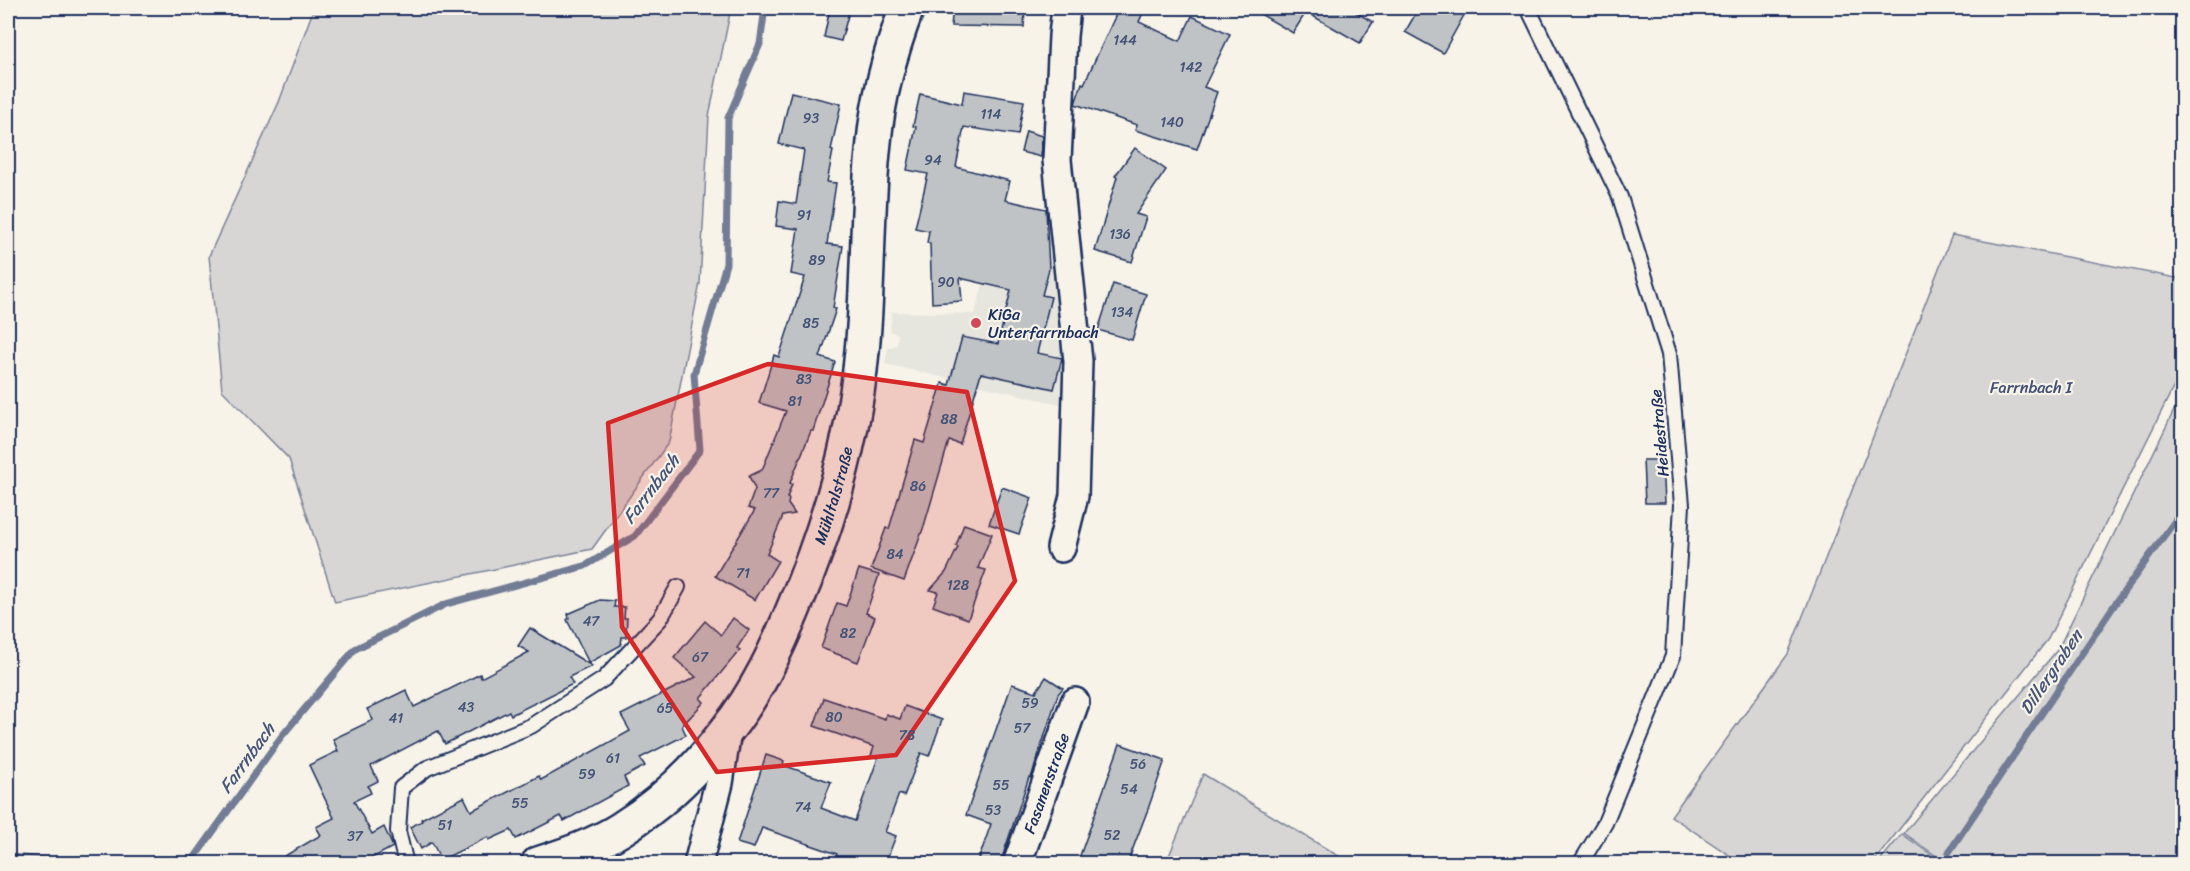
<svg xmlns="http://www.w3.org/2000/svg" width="2190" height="871" font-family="Sriracha,sans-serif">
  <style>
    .built { fill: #e6e5de }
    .green { fill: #d7d6d4; stroke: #798299; stroke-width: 1.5 }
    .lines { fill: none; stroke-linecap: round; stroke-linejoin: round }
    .stream { stroke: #727c95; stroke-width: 7 }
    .building { fill: #c0c3c5; stroke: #1b2f5e; stroke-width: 1.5 }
    .service-casing { stroke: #1b2f5e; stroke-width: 18 }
    .minor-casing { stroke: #1b2f5e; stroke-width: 32 }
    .tertiary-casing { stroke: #1b2f5e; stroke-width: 38 }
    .service { stroke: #f7f3e8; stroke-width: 14 }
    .minor { stroke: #f7f3e8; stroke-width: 27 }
    .tertiary { stroke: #f7f3e8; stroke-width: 33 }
    .marked { fill: #d62828; fill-opacity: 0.2; stroke: #d62828; stroke-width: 4.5; stroke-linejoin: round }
    .poi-dot { fill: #d1495b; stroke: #f7f3e8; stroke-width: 2 }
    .labels { text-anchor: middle; stroke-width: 4.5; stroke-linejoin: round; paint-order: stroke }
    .number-label { font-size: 14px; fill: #445478 }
    .poi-label { font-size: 16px; fill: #1b2f5e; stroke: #f7f3e8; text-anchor: start }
    .park-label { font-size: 16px; fill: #415076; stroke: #f7f3e8 }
    .street-label { font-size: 16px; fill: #1b2f5e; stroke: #f7f3e8 }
    .water-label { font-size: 18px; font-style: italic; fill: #465679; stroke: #f7f3e8 }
  </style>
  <rect width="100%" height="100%" fill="#f7f3e8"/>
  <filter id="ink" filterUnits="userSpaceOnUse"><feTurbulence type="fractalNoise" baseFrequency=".0167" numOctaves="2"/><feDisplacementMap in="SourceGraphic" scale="12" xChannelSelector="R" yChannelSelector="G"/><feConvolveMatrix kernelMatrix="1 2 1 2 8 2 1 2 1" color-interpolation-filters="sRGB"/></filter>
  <g filter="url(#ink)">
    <polygon class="built" points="994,243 1058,257 1064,405 885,364 888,348 897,345 898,334 890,331 892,312 975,314"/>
    <g class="green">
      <polygon points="314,8 731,8 709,116 700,283 669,442 592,549 335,602 289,459 222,390 209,256 279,102"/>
      <polygon points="1952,235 2182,279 2182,370 2048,639 1873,863 1741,863 1671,816 1788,654"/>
      <polygon points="2182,394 2182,863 1946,863 1904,833 2058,649"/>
      <polygon points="1203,774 1350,863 1166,863"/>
      <polygon points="1902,834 1943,863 1878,863"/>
      <polygon points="8,854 111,863 8,863"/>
    </g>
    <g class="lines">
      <g class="stream">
        <polyline points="1949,852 2115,604 2182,511"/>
        <polyline points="190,864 281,737 355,649 446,604 585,566 635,536 700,450 694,374 726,264 728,118 760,44 765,8"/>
      </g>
    </g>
    <g class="building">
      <polygon points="830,8 850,8 841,41 824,37"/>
      <polygon points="953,8 1025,8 1024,27 951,26"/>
      <polygon points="1119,8 1145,8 1139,22 1180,41 1192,16 1230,34 1204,87 1217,92 1197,149 1135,130 1137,125 1075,104 1082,83 1084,84"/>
      <polygon points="1250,8 1348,8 1373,22 1360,43 1306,12 1293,33"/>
      <polygon points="1419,8 1468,8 1443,53 1405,32"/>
      <polygon points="964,91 1024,101 1018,135 964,127 956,167 1010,181 1005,200 1046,209 1049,269 1042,295 1051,297 1037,353 1062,358 1054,389 981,373 960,444 949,441 924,526 904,581 871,569 886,528 889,529 915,440 924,443 942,383 949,385 962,337 998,344 1011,290 960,278 962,301 932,303 930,244 927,243 929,231 915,228 928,174 907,170 916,127 913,126 920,94 962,104"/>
      <polygon points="791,92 841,104 831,150 833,151 827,182 836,183 827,244 843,246 833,308 836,309 820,357 835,362 813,431 811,431 790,483 792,484 787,498 789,499 788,504 795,514 783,516 767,554 778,561 755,600 715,576 755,510 748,508 755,489 749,476 762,470 786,411 759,403 774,355 779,357 805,277 791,274 798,229 776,226 779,201 796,204 804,150 779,144"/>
      <polygon points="1026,131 1042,136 1041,157 1021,152"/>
      <polygon points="1135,148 1166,170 1136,214 1146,217 1132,262 1095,251 1117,177 1115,176"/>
      <polygon points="1113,284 1146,294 1132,340 1098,330"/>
      <polygon points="1643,460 1663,460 1665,503 1645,503"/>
      <polygon points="1002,487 1032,498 1019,534 989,524"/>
      <polygon points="964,524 992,534 978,568 986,570 968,619 933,606 938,592 930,590 946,572 958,547 956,546"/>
      <polygon points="859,569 879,575 866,613 875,617 858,662 821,648 837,603 846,606"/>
      <polygon points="600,600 615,601 614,607 625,607 624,618 627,618 626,637 622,637 621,645 589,663 567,620 569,618 568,614"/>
      <polygon points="733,618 749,630 737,648 740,650 700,698 704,702 682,726 686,735 640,758 645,766 624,777 628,786 564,821 561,816 516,839 511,830 489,840 488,837 441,860 432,842 421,849 410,827 422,821 421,819 464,797 471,811 539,776 541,780 630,731 621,715 696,677 674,658 705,621 721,635"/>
      <polygon points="530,628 592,666 569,677 573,684 511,715 509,711 445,744 438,731 371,766 378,781 368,786 371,793 354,801 372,834 384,827 393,847 361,864 271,864 321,835 316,827 334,818 309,765 338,751 333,739 373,720 367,709 406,690 414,707 480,674 481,678 529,652 518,646"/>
      <polygon points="1046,677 1063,688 1058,694 1031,778 1029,777 1000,864 977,864 991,824 966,815 1012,684 1036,692"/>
      <polygon points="824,698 885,719 886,714 900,719 905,706 942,720 929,756 921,753 904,796 899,794 885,832 896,836 885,864 833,864 837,854 762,828 754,848 737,843 766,755 784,761 783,765 831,782 821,808 855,821 878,758 871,756 874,747 814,726"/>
      <polygon points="1120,744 1165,760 1148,809 1127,864 1077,864"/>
    </g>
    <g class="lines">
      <defs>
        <g id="service">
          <polyline points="1528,8 1620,197 1669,354 1682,505 1673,656 1605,823 1580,864"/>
          <polyline points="406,864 398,831 401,788 427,768 531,726 604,679 660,619 678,587"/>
        </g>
        <g id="minor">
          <polyline points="1061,548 1074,496 1078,361 1057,160 1063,36 1066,8"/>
          <polyline points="698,864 719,783 727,731"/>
          <path id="s1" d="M1017,864L1075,702"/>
        </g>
        <g id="tertiary">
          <path id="s2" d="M538,864C566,855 596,845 621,829C661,804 697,769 726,731C756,694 777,649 795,605C829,524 854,439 862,351C869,282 866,212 874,142C878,97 891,50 907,8"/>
        </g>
      </defs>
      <use href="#service" class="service-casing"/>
      <use href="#minor" class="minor-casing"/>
      <use href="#tertiary" class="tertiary-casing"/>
      <use href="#service" class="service"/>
      <use href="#minor" class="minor"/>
      <use href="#tertiary" class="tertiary"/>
    </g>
  </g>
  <path class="marked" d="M768,364L967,392L1015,581L896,755L717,772L622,627L608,423Z"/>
  <circle class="poi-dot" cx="976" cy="323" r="6"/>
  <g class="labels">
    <g class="number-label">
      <text x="1125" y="45">144</text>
      <text x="1191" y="72">142</text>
      <text x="991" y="119">114</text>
      <text x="811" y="123">93</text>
      <text x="1172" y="127">140</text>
      <text x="933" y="165">94</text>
      <text x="804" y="220">91</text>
      <text x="1120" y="239">136</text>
      <text x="817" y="265">89</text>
      <text x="946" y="287">90</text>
      <text x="1122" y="317">134</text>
      <text x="811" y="328">85</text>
      <text x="804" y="384">83</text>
      <text x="795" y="406">81</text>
      <text x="949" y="424">88</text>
      <text x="918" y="491">86</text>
      <text x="771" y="498">77</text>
      <text x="895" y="559">84</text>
      <text x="743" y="578">71</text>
      <text x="958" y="590">128</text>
      <text x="591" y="626">47</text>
      <text x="848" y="638">82</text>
      <text x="700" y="662">67</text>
      <text x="1030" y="708">59</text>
      <text x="466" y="712">43</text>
      <text x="665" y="713">65</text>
      <text x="834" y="722">80</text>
      <text x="396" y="723">41</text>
      <text x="1022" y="733">57</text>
      <text x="907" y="740">78</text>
      <text x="613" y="763">61</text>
      <text x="1138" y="769">56</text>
      <text x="587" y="779">59</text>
      <text x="1001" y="790">55</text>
      <text x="1129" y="794">54</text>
      <text x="520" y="808">55</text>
      <text x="803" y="812">74</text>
      <text x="993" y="815">53</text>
      <text x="445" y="830">51</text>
      <text x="1112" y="840">52</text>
      <text x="355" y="841">37</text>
    </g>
    <g class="poi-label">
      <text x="988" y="320">KiGa<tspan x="988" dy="18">Unterfarrnbach</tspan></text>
    </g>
    <g class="park-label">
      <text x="2031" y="393">Farrnbach I</text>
    </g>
    <g class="street-label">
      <text transform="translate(1659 433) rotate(-95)" y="6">Heidestraße</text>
      <text dy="6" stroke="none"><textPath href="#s2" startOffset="495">Mühltalstraße</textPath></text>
      <text dy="6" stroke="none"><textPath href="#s1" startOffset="86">Fasanenstraße</textPath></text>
    </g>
    <g class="water-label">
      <text transform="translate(651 489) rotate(-53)" y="6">Farrnbach</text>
      <text transform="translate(2051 672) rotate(-56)" y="6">Dillergraben</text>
      <text transform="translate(247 758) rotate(-54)" y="6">Farrnbach</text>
    </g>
  </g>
  <rect width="2190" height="871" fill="none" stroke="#f7f3e8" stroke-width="30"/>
  <rect x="15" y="15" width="2160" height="841" fill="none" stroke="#1b2f5e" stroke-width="2" filter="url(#ink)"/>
</svg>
